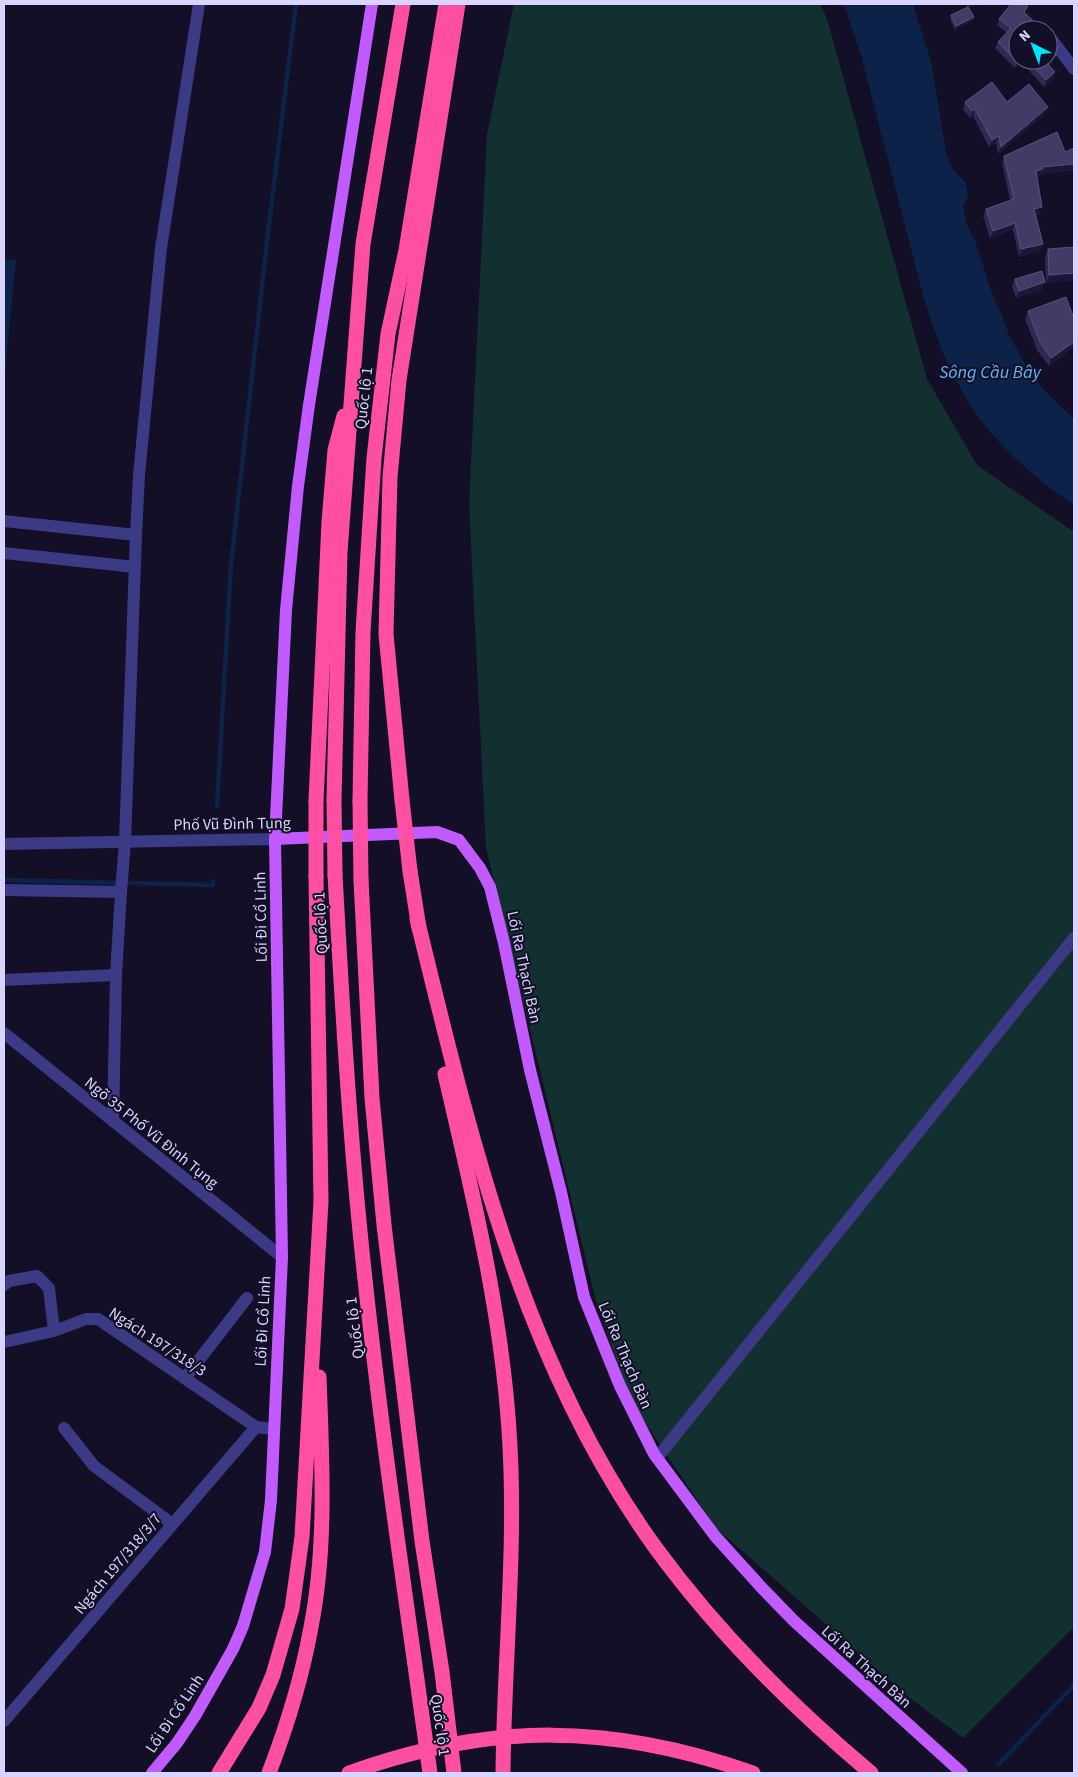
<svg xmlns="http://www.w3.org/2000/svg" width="1078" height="1777" font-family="'Source Sans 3',sans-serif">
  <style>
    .green { fill: #12302f }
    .water { fill: #0c2248 }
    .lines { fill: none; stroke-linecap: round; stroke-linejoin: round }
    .stream { stroke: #0c2248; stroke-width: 4.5 }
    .minor { stroke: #3d3a85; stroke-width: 12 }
    .major { stroke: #c25bff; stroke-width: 12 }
    .highway { stroke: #ff4fa3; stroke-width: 15 }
    .highway-bridge { stroke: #ff4fa3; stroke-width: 15 }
    .wall { fill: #312854 }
    .shaded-wall { fill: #1d163a }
    .building { fill: #433a66; stroke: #5a527e }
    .labels { text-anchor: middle; stroke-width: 4; stroke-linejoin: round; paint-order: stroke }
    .street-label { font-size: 16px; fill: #d9d4ff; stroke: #130f26 }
    .water-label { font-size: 18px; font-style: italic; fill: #62b6ff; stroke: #130f26 }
  </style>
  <rect width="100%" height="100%" fill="#130f26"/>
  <polygon class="green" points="514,4 820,4 827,19 927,379 977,465 1074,532 1074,1627 963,1738 911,1699 716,1528 630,1400 595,1297 486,848 469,504 487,134"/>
  <g class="water">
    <path d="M844,4H913L932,65L946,153L953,170L966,183L968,197L963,205L967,224L976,243L992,294L1001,313L1009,335L1029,371L1044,390L1074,419V505C1030,476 988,438 962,391C944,361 932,325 922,292L861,55Z"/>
    <polygon points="4,259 16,260 5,374 4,374"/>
  </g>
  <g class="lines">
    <g class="stream">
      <polyline points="217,806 231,564 268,233 296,4"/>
      <polyline points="4,880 213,885 213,881"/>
      <polyline points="998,1765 1074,1685"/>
    </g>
    <g class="minor">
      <polyline points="1053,41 1074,69"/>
      <polyline points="4,521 136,535"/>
      <polyline points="4,553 135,567"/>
      <polyline points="4,844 275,839"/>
      <polyline points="4,890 121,892 116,975 113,1121"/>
      <polyline points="121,892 125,842 136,535 139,475 161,248 199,4"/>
      <polyline points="4,980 116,975"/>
      <polyline points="4,1033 282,1257"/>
      <polyline points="4,1285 9,1281 37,1276 49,1288 54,1331"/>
      <polyline points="4,1342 54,1331 86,1319 98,1319 256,1427 273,1429"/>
      <polyline points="185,1378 247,1298"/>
      <polyline points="64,1428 94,1466 171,1523"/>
      <polyline points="657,1458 1074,938"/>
      <polyline points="4,1721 256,1427"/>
    </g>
    <g class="major">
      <polyline points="275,839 437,832 459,840 480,868 490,887 504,943 530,1070 561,1192 584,1297 620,1386 654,1454 715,1536 761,1587 794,1621 962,1773"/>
      <polyline points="152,1773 177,1743 195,1716 233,1649 243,1626 265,1552 271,1500 282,1257 275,839 286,610 298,486 309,405 372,4"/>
    </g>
    <g class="highway">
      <polyline points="334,800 340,552 363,244 403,4"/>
      <polyline points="402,800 386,634 390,477 399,380 458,4"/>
      <polyline points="316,801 329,522 335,450 344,416"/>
      <polyline points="360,801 363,632 374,458 388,334 406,250 446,4"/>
      <polyline points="410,871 419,928"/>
      <path d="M335,875C342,1001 349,1126 362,1251C380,1426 406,1599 430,1773"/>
      <polyline points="361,880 372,1098 384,1225 422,1541 442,1672 454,1773"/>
      <path d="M417,919C470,1136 522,1363 655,1547C717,1632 791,1706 871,1773"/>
      <path d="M445,1074C472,1191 501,1309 509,1430C517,1544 504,1659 503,1773"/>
      <polyline points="219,1773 259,1708 273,1675 292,1609 302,1537 321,1201 316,876"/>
      <path d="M269,1773C287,1726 302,1678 311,1627C327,1546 322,1460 319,1377"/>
    </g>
    <g class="highway-bridge">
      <polyline points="334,800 335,875"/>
      <polyline points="402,800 410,871"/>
      <polyline points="360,801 361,880"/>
      <polyline points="316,876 316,801"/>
      <path d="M349,1773C490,1722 612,1723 753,1773"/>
    </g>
  </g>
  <g class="wall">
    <polygon points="966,4 976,4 969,7 974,17 972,21 955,30 950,19 951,15 967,7"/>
    <polygon points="1026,13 1018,60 1055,60 1049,66 1055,72 1053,79 1044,87 1021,62 1015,68 995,48 998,42 1007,33 997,25 999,19"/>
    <polygon points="965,102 1007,102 1045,114 998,154 996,143 989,147 973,116 970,118 963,109"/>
    <polygon points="1004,156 1041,174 1040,176 1037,177 1040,214 1036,215 1040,251 1019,257 1013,230 990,238 983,216 986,209 1010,200 1002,163"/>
    <polygon points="1048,249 1072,280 1046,283 1045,257"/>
    <polygon points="1015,279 1042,290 1016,298 1012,286"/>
    <polygon points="1028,311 1074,347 1049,366 1037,350 1025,319"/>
  </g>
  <g class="shaded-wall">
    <polygon points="969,4 976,4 968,8"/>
    <polygon points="974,17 972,21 955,30 956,26"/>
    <polygon points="1057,54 1055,60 1044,70 1047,63"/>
    <polygon points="1019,60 1022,60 1021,62 1015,68 1017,62"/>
    <polygon points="1055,72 1053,79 1044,87 1046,80"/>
    <polygon points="1048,107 1045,114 998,154 1001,147"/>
    <polygon points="975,109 973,116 970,118 972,111"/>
    <polygon points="999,136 996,143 989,147 992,140"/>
    <polygon points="1074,164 1074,171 1041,174 1040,176 1033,178 1036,171 1042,167"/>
    <polygon points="1042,207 1040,214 1031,216 1034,209"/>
    <polygon points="1015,223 1013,230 990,238 993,231"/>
    <polygon points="1043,244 1040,251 1019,257 1021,249"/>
    <polygon points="1074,273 1074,280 1046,283 1049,275"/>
    <polygon points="1045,282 1042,290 1016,298 1019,291"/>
    <polygon points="1074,342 1074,347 1049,366 1051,358"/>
  </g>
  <g class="building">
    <polygon points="1011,4 1025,4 1028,6 1024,12 1043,30 1018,30 1018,60 1019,60 1017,62 998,42 1011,28 999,19"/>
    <polygon points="968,7 974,17 956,26 951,15"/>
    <polygon points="1048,44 1057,54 1047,63 1055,72 1046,80 1027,60 1048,60"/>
    <polygon points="992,82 1007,102 1029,84 1048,107 1001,147 999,136 992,140 975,109 972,111 965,102"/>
    <polygon points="1057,132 1065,152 1074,148 1074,164 1042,167 1043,169 1036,171 1042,207 1034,209 1043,244 1021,249 1015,223 993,231 986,209 1014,199 1004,156"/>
    <polygon points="1074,247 1074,273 1049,275 1048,249"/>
    <polygon points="1042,271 1045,282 1019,291 1015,279"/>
    <polygon points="1066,297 1074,319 1074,342 1051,358 1040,342 1028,311"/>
  </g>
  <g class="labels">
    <g class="street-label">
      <text transform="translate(363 398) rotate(-84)" y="6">Quốc lộ 1</text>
      <text transform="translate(232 823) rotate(-1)" y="6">Phố Vũ Đình Tụng</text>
      <text transform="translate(260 917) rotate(-91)" y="6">Lối Đi Cổ Linh</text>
      <text transform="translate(320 923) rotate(-93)" y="6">Quốc lộ 1</text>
      <text transform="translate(525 967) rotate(78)" y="6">Lối Ra Thạch Bàn</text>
      <text transform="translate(152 1132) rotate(39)" y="6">Ngõ 35 Phố Vũ Đình Tụng</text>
      <text transform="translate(262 1321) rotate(-87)" y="6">Lối Đi Cổ Linh</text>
      <text transform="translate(354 1328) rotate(-97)" y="6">Quốc lộ 1</text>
      <text transform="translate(158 1341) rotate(33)" y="6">Ngách 197/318/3</text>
      <text transform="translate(626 1355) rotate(67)" y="6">Lối Ra Thạch Bàn</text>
      <text transform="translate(117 1563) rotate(-50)" y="6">Ngách 197/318/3/7</text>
      <text transform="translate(867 1666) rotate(42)" y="6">Lối Ra Thạch Bàn</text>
      <text transform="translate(174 1713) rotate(-56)" y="6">Lối Đi Cổ Linh</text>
      <text transform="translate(441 1725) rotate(82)" y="6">Quốc lộ 1</text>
    </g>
    <g class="water-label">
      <text x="990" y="378">Sông Cầu Bây</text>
    </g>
  </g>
  <rect width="1078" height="1777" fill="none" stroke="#d9d4ff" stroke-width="10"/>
  <g transform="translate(1033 45) rotate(318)"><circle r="24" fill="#130f26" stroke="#625e7d"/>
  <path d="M0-4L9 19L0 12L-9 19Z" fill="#00e5ff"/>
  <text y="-8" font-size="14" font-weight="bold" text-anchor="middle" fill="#d9d4ff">N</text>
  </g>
</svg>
